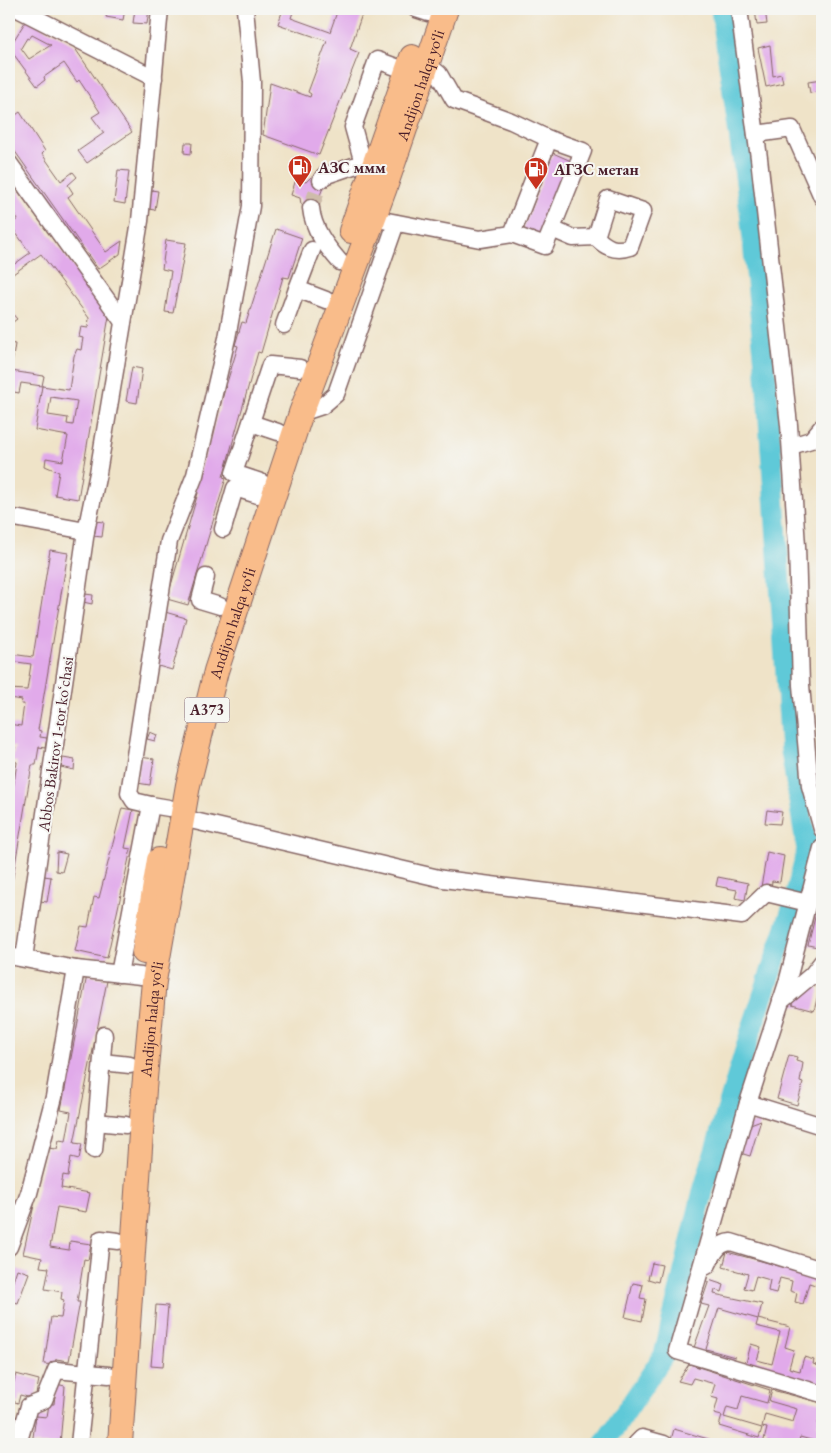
<svg xmlns="http://www.w3.org/2000/svg" width="831" height="1453" font-family="'EB Garamond',serif">
  <style>
    .lines { fill: none; stroke-linecap: round; stroke-linejoin: round }
    .river { stroke: #5ec9d8; stroke-width: 21 }
    .building { fill: #e1aaea; fill-rule: evenodd }
    .minor-tunnel { stroke: #cebca9; stroke-width: 16; stroke-dasharray: 16 8; stroke-linecap: butt }
    .minor-casing { stroke: #846462; stroke-width: 19 }
    .highway-casing { stroke: #846462; stroke-width: 26 }
    .minor { stroke: #fff; stroke-width: 16 }
    .highway { stroke: #f9bc8a; stroke-width: 24 }
    .labels { text-anchor: middle; stroke-width: 4; stroke-linejoin: round; paint-order: stroke }
    .shield { fill: #f6f6f2; stroke: #7e6067; stroke-width: 1 }
    .shield-label { font-size: 15px; font-weight: bold; fill: #4a1f2b }
    .street-label { font-size: 16px; fill: #4a1f2b; stroke: #f6f6f2 }
    .poi-label { font-size: 16px; font-weight: bold; fill: #4a1f2b; stroke: #f6f6f2; text-anchor: start }
  </style>
  <rect width="100%" height="100%" fill="#f6f6f2"/>
  <filter id="ink" filterUnits="userSpaceOnUse"><feTurbulence type="fractalNoise" baseFrequency=".02" numOctaves="2"/><feDisplacementMap in="SourceGraphic" scale="10" xChannelSelector="R" yChannelSelector="G"/><feConvolveMatrix kernelMatrix="1 2 1 2 8 2 1 2 1" color-interpolation-filters="sRGB"/></filter>
  <filter id="wash" filterUnits="userSpaceOnUse"><feTurbulence type="fractalNoise" baseFrequency=".0096" numOctaves="4" result="noise"/><feDisplacementMap in="SourceGraphic" scale="20" xChannelSelector="R" yChannelSelector="G"/><feGaussianBlur stdDeviation="1.12" result="paint"/><feColorMatrix in="noise" values="0 0 0 0 0 0 0 0 0 0 0 0 0 0 0 0 0 1.4 0 .05"/><feComposite in="paint" operator="in"/></filter>
  <g filter="url(#wash)">
    <rect width="100%" height="100%" fill="#efe3c8"/>
    <g class="lines">
      <polyline class="river" points="604,1444 664,1355 703,1191 749,1037 792,909 807,850 791,751 766,375 750,211 721,9"/>
    </g>
    <g id="blocks">
      <g class="building">
        <polygon points="108,9 125,9 123,20 106,17"/>
        <polygon points="135,9 149,9 147,24 133,23"/>
        <polygon points="283,9 294,9 291,18 330,32 338,9 362,14 350,49 359,53 319,155 263,135 270,83 310,97 311,94 308,92 327,41 278,24"/>
        <polygon points="755,9 765,9 767,24 757,25"/>
        <path d="M27,19L72,44L132,132L87,163L78,151L104,133L92,117L100,112L79,80L77,82L64,63L44,77L45,80L37,86L9,48ZM32,35L51,45L29,59L21,48L27,38L29,39Z"/>
        <polygon points="770,45 773,76 781,74 783,83 766,87 758,48"/>
        <polygon points="822,80 822,91 810,93 808,82"/>
        <polygon points="9,112 13,117 20,112 45,151 42,154 61,181 73,172 77,177 68,185 73,193 68,197 106,252 122,241 120,254 98,269 9,143"/>
        <polygon points="185,143 192,143 191,154 184,153"/>
        <polygon points="553,153 571,161 540,237 523,230"/>
        <polygon points="118,170 129,171 125,204 114,202"/>
        <polygon points="311,177 325,182 315,209 301,204 300,198 291,195 296,179 306,182"/>
        <path d="M9,179L109,316L78,499L55,495L59,472L45,466L46,458L63,461L68,436L35,430L42,386L21,383L19,393L9,391V343L15,344L11,371L44,376L42,386L69,390L74,356L77,349L81,350L83,338L79,337L81,327L88,328L89,318L41,254L13,274L9,268L30,253L14,230L9,234V225L18,219L9,203ZM51,397L77,401L73,425L67,424L68,418L48,415Z"/>
        <polygon points="151,190 158,191 155,210 148,209"/>
        <polygon points="276,229 302,238 289,278 283,277 261,353 258,352 223,477 226,478 188,605 167,599 198,493 194,492 238,346 235,345 242,322 246,323"/>
        <polygon points="166,240 186,243 173,313 165,312 171,271 162,269"/>
        <polygon points="11,312 17,319 9,325 9,314"/>
        <polygon points="132,367 142,369 137,403 126,401"/>
        <polygon points="95,521 104,522 102,537 93,536"/>
        <polygon points="50,550 68,553 38,730 41,731 40,737 47,738 45,748 39,747 36,765 32,765 9,900 9,796 12,797 17,762 12,761 15,747 9,746 11,734 9,733 9,724 21,726 24,704 21,704 22,700 9,698 9,689 27,690 31,664 10,661 11,654 33,657"/>
        <polygon points="85,594 93,595 92,604 83,602"/>
        <polygon points="165,612 186,618 172,670 151,664"/>
        <polygon points="150,732 157,735 155,741 147,739"/>
        <polygon points="140,757 154,759 150,785 137,783"/>
        <polygon points="63,758 75,760 74,770 61,767"/>
        <polygon points="819,773 822,773 822,789 821,789"/>
        <polygon points="122,808 133,810 125,848 131,849 107,958 75,951 81,926 88,927 94,897 99,898"/>
        <polygon points="767,810 782,812 780,824 765,823"/>
        <polygon points="57,852 67,854 62,872 56,871"/>
        <polygon points="767,852 784,856 780,882 772,881 771,889 761,887"/>
        <polygon points="44,876 51,877 47,902 40,901"/>
        <polygon points="718,877 748,883 745,900 735,898 737,890 716,886"/>
        <polygon points="822,890 822,948 808,945"/>
        <polygon points="87,975 106,979 107,981 74,1143 82,1144 79,1159 71,1157 68,1176 63,1175 61,1188 90,1193 86,1212 57,1207 50,1247 69,1250 70,1241 91,1244 88,1260 84,1259 77,1302 80,1302 69,1361 56,1359 55,1365 44,1364 51,1317 61,1318 64,1300 61,1299 62,1292 45,1289 49,1268 40,1267 42,1258 23,1254 47,1148 57,1149 59,1140 66,1141 71,1112 61,1110"/>
        <polygon points="809,984 816,986 819,991 814,1011 792,1005 794,995"/>
        <polygon points="789,1055 797,1057 796,1061 803,1063 800,1082 803,1083 797,1105 777,1099"/>
        <polygon points="761,1120 750,1156 740,1153 748,1125"/>
        <polygon points="727,1252 822,1277 822,1287 809,1283 803,1304 795,1302 797,1293 790,1291 792,1281 780,1278 776,1293 768,1291 770,1280 756,1276 752,1290 744,1288 748,1274 723,1267"/>
        <polygon points="652,1263 662,1265 658,1282 648,1279"/>
        <polygon points="17,1269 29,1273 18,1303 14,1302 12,1309 9,1308 9,1293"/>
        <polygon points="709,1280 724,1285 722,1292 715,1290 714,1294 762,1304 758,1319 719,1308 706,1349 735,1357 733,1364 692,1353 709,1306 701,1304"/>
        <polygon points="633,1283 643,1285 640,1298 646,1299 642,1321 625,1317"/>
        <polygon points="156,1305 168,1306 163,1367 151,1366"/>
        <polygon points="758,1319 790,1327 785,1347 794,1350 789,1368 800,1371 804,1357 814,1360 813,1364 822,1367 822,1387 745,1367 751,1344 761,1347 757,1360 772,1364 780,1332 756,1326"/>
        <polygon points="689,1364 770,1390 767,1403 742,1396 738,1410 727,1407 724,1417 762,1428 759,1438 719,1426 722,1416 714,1414 718,1399 711,1397 715,1384 693,1378 690,1384 678,1381"/>
        <polygon points="16,1374 39,1380 35,1399 20,1395 18,1403 9,1400 9,1392 11,1392"/>
        <polygon points="56,1384 65,1386 60,1444 32,1444 36,1416 47,1417 49,1404 54,1404"/>
        <polygon points="772,1390 822,1403 822,1417 817,1424 822,1431 822,1443 800,1437 798,1444 779,1444 768,1442 768,1444 763,1444 767,1428 762,1427 765,1414 793,1422 797,1409 769,1401"/>
        <polygon points="674,1429 715,1441 714,1444 684,1444 671,1440"/>
      </g>
    </g>
  </g>
  <g filter="url(#ink)">
    <use href="#blocks" fill-opacity="0" stroke="#846462" stroke-width="1"/>
    <g class="lines">
      <polyline class="minor-tunnel" points="311,208 321,180"/>
      <defs>
        <g id="minor">
          <polyline points="18,9 154,78"/>
          <polyline points="416,9 428,13"/>
          <polyline points="739,9 759,158 789,425 797,546 801,685 810,786 822,829"/>
          <polyline points="756,134 792,129 822,197"/>
          <polyline points="9,163 123,322"/>
          <polyline points="363,163 353,127 377,60 407,71"/>
          <polyline points="321,180 324,176 371,160"/>
          <path d="M608,199L643,211L630,247C616,252 606,248 596,237Z"/>
          <path d="M311,208C313,229 326,246 340,262"/>
          <polyline points="372,218 480,239 512,234 549,139 511,121 454,100 439,74 427,64"/>
          <polyline points="552,229 573,238 596,237"/>
          <polyline points="512,234 545,246 583,151 549,139"/>
          <polyline points="297,289 312,250"/>
          <polyline points="284,325 297,289 326,300"/>
          <polyline points="301,413 322,406 336,394 396,223"/>
          <polyline points="251,423 278,432"/>
          <polyline points="791,446 811,440 822,427"/>
          <polyline points="261,482 234,473 270,365 300,368"/>
          <polyline points="9,517 86,531"/>
          <polyline points="223,529 235,488 257,495"/>
          <polyline points="206,577 200,600 220,606"/>
          <polyline points="151,805 169,808"/>
          <polyline points="182,818 443,879 742,916 766,893 808,903"/>
          <polyline points="822,848 787,983 748,1103 677,1351 822,1394"/>
          <polyline points="9,956 76,969 141,976"/>
          <polyline points="24,958 86,531 98,473 140,221 160,9"/>
          <polyline points="119,974 151,805 134,801 129,793 169,541 195,475 227,338 251,206 252,82 245,9"/>
          <polyline points="812,975 822,962"/>
          <polyline points="781,1001 812,975 822,978"/>
          <polyline points="102,1062 130,1065"/>
          <polyline points="748,1103 822,1126"/>
          <polyline points="96,1122 126,1125"/>
          <polyline points="94,1150 104,1035"/>
          <polyline points="9,1247 29,1193 54,1097 76,969"/>
          <path d="M707,1266C713,1255 717,1243 731,1242L822,1270"/>
          <polyline points="18,1444 29,1406 44,1400 56,1370 109,1375"/>
          <polyline points="79,1444 101,1239 118,1241"/>
          <polyline points="636,1444 642,1438 664,1444"/>
        </g>
        <g id="highway">
          <polyline points="351,231 412,57"/>
          <polyline points="144,952 159,860"/>
          <path id="s1" d="M120,1444L144,1089L154,981L188,785L216,671L301,413L384,190L446,9"/>
        </g>
      </defs>
      <use href="#minor" class="minor-casing"/>
      <use href="#highway" class="highway-casing"/>
      <use href="#minor" class="minor"/>
      <use href="#highway" class="highway"/>
    </g>
  </g>
  <defs>
    <symbol id="fuel-pin" viewBox="-11 -11 22 30"><path d="M0 17L-7.5 6A9.5 9.5 0 1 1 7.5 6Z" fill="#c8321e" stroke="#f6f6f2"/><path d="M-5.5-6h7V0h2V4h1.3V-2.5L3-4.5l.8-.8L6-3V5H2.5V1h-1V6h-7ZM-4.2-4.7v3.2H.2V-4.7Z" fill="#fff"/></symbol>
  </defs>
  <g fill-rule="evenodd">
    <use href="#fuel-pin" x="286" y="153" width="28" height="38"/>
    <use href="#fuel-pin" x="522" y="155" width="28" height="38"/>
  </g>
  <g class="labels">
    <rect class="shield" x="184.5" y="697.5" width="45" height="25" rx="4"/>
    <g class="shield-label">
      <text x="207" y="715">A373</text>
    </g>
    <g class="street-label">
      <text dy="6" stroke="none"><textPath href="#s1" startOffset="1401">Andijon halqa yo‘li</textPath></text>
      <text dy="6" stroke="none"><textPath href="#s1" startOffset="831">Andijon halqa yo‘li</textPath></text>
      <text transform="translate(55 744) rotate(-82)" y="6">Abbos Bakirov 1-tor koʻchasi</text>
      <text dy="6" stroke="none"><textPath href="#s1" startOffset="426">Andijon halqa yo‘li</textPath></text>
    </g>
    <g class="poi-label">
      <text x="318" y="173">АЗС ммм</text>
      <text x="554" y="175">АГЗС метан</text>
    </g>
  </g>
  <rect width="831" height="1453" fill="none" stroke="#f6f6f2" stroke-width="30"/>
</svg>
